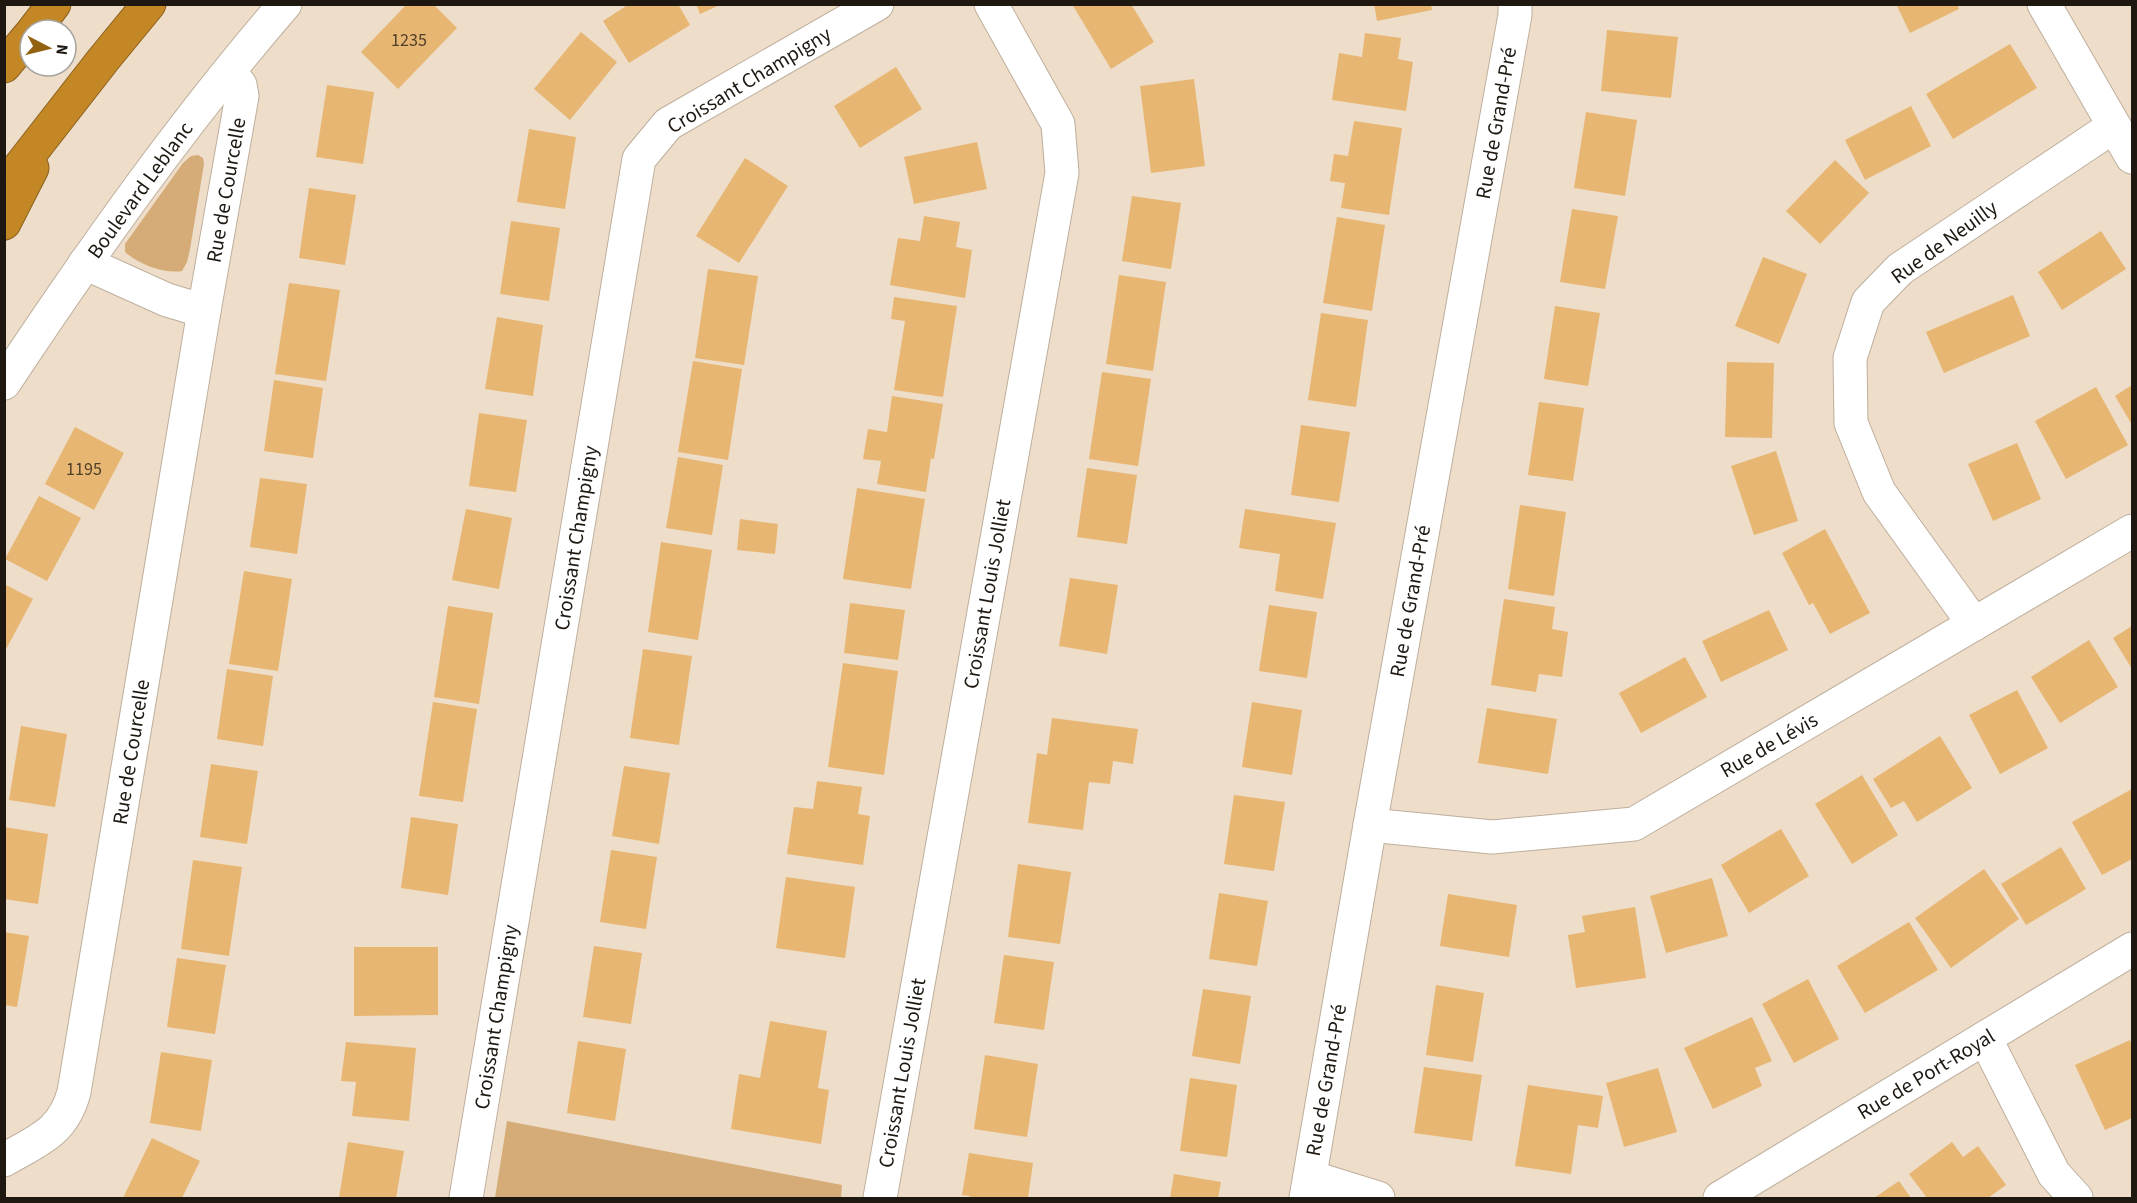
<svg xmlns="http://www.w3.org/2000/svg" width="2137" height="1203" font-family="'Source Sans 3',sans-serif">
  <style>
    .green { fill: #d5ac78 }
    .building { fill: #e8b673 }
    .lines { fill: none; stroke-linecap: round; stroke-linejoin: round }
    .minor-casing { stroke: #beaf9d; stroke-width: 35 }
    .highway-casing { stroke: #8a601e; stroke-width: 35 }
    .minor { stroke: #fff; stroke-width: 33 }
    .highway { stroke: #c48725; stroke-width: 33 }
    .labels { text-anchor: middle; stroke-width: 4.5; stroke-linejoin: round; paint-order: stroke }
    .number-label { font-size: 18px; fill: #50402a }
    .street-label { font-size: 21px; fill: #1e1811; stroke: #fff }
  </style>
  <rect width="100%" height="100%" fill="#edddc9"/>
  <g class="green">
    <path d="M198,155L203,158L204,164L190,249L187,262L182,271C164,274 138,264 125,252V244L183,163L191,156Z"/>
    <polygon points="507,1121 842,1185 841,1198 495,1198"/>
  </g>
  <g class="building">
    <polygon points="407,4 433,4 457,28 398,89 361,52"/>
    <polygon points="629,4 678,4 690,25 629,63 603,21"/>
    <polygon points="696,4 722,4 700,14"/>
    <polygon points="1072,4 1131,4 1154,42 1111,69"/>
    <polygon points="1374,4 1431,4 1432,10 1377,21"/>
    <polygon points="1896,4 1957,4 1959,9 1910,33"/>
    <polygon points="1607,30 1678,37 1671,98 1601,91"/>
    <polygon points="581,32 617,62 570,120 534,89"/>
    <polygon points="1365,33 1401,38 1398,59 1413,62 1406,111 1332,100 1339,53 1362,57"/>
    <polygon points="2010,44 2037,88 1953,139 1926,94"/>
    <polygon points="896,67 922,109 860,148 834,106"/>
    <polygon points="1194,79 1205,166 1151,173 1140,86"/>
    <polygon points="327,85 374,92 363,164 316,157"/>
    <polygon points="1911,106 1931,146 1865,180 1845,140"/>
    <polygon points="1586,112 1637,120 1625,196 1574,188"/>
    <polygon points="1354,121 1402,128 1389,215 1341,208 1345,183 1330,181 1334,154 1348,156"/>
    <polygon points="529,129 576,137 565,209 517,202"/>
    <polygon points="977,142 987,189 914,204 904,157"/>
    <polygon points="745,158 788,186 739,263 696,236"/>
    <polygon points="1835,160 1869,193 1820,244 1786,211"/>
    <polygon points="309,188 356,195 345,265 299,258"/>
    <polygon points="1132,196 1181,203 1171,269 1122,261"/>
    <polygon points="1572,209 1618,216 1605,289 1560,282"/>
    <polygon points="924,216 960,222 956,247 972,250 965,298 890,285 898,238 920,241"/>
    <polygon points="1337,217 1385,225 1372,311 1323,303"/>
    <polygon points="511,221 560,228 549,301 500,294"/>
    <polygon points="2101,231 2126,269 2062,310 2038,272"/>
    <polygon points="1763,257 1807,274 1779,344 1735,326"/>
    <polygon points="708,269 758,276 744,365 695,358"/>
    <polygon points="1119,275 1166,282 1153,371 1106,364"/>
    <polygon points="289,283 340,290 326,381 275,374"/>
    <polygon points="2013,295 2030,336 1944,373 1926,332"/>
    <polygon points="894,297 957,306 943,397 894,390 905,321 891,319"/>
    <polygon points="1555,306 1600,313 1588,386 1544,379"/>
    <polygon points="1321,313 1368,320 1356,407 1308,400"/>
    <polygon points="497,317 543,325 533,396 485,389"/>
    <polygon points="693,361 742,369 728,460 678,452"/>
    <polygon points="1727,362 1774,363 1772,438 1725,437"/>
    <polygon points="1102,372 1151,379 1138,466 1089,459"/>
    <polygon points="274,380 323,388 313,458 264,451"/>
    <polygon points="2132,385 2132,425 2115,396"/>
    <polygon points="2096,387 2128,445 2066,479 2035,421"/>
    <polygon points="892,396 943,404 934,459 931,458 926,492 877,484 881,461 863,459 868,429 887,432"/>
    <polygon points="1539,402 1584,408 1573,481 1528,475"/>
    <polygon points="479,413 527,420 516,492 469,486"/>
    <polygon points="1301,425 1350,432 1339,502 1291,495"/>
    <polygon points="75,427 124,453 94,510 45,484"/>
    <polygon points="2017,443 2041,499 1993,521 1968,464"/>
    <polygon points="1776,451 1798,521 1754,535 1731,466"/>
    <polygon points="678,457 723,465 712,535 666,528"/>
    <polygon points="1087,468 1137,475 1127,544 1077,537"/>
    <polygon points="260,478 307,484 297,554 250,547"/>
    <polygon points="857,488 925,499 911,589 843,579"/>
    <polygon points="39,496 81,518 47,581 5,559"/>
    <polygon points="1520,505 1566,512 1554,596 1508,589"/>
    <polygon points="466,509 512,518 499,589 452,580"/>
    <polygon points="1245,509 1336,523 1323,599 1275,591 1280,554 1239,548"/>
    <polygon points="740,519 778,524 775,554 737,550"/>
    <polygon points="1825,529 1870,613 1830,634 1813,603 1809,605 1782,553"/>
    <polygon points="661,542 712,550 698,640 648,632"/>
    <polygon points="244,571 292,579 278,671 229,664"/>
    <polygon points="1070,578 1118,585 1107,654 1059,646"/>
    <polygon points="4,584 33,599 4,653"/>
    <polygon points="1504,599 1555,607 1552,629 1568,632 1562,677 1539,674 1536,692 1491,685"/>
    <polygon points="850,603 905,610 898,660 844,653"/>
    <polygon points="1269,605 1317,612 1307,678 1259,671"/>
    <polygon points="448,606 493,613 479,704 434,697"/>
    <polygon points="1769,610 1788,650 1721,682 1702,641"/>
    <polygon points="2132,626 2132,669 2113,638"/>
    <polygon points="2089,640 2118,687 2060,723 2031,677"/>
    <polygon points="643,649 692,656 679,745 630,738"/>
    <polygon points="1685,657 1707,697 1641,733 1619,693"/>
    <polygon points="843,663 898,671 884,775 828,767"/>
    <polygon points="227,669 273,676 263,746 217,739"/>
    <polygon points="2017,690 2048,748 2000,774 1969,715"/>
    <polygon points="433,702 477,709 463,802 419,796"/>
    <polygon points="1252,702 1302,710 1292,775 1242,767"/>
    <polygon points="1487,708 1557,719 1548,774 1478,763"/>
    <polygon points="1052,718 1138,729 1133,764 1113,761 1110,784 1089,782 1083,830 1028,823 1037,753 1047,755"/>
    <polygon points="21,726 67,734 55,807 9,800"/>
    <polygon points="1940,736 1972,788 1917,822 1904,801 1891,808 1873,779"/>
    <polygon points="211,764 258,771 247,844 200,837"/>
    <polygon points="624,766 670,773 659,844 612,836"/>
    <polygon points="1862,775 1898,835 1852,864 1815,804"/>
    <polygon points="817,781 862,787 858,814 870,816 863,865 787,854 794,807 813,809"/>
    <polygon points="2132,789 2132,859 2102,875 2072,822"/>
    <polygon points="1234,795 1285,802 1274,871 1224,864"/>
    <polygon points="411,817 458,824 448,895 401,888"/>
    <polygon points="4,827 48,834 38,904 4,899"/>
    <polygon points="1781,829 1809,876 1749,913 1721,865"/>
    <polygon points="2061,847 2086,889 2026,925 2001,884"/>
    <polygon points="611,850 657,857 646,929 600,922"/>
    <polygon points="193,860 242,867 229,956 181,949"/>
    <polygon points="1018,864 1071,872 1060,944 1008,937"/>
    <polygon points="1984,869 2019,919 1951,968 1915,918"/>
    <polygon points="786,877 855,887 845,958 776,948"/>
    <polygon points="1712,878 1728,936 1666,953 1650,896"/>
    <polygon points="1219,893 1268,901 1257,966 1209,959"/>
    <polygon points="1448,894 1517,905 1509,957 1440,946"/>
    <polygon points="1635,907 1646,978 1576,988 1568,935 1585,932 1582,916"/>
    <polygon points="1909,922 1938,970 1865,1013 1837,966"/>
    <polygon points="4,932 29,936 17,1007 4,1005"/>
    <polygon points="594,946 642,953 631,1024 583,1017"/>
    <polygon points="354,947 438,947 438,1015 354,1016"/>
    <polygon points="1004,955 1054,962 1044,1030 994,1023"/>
    <polygon points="177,958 226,965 215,1034 167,1027"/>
    <polygon points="1808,979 1839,1039 1794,1063 1762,1004"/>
    <polygon points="1436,985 1484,993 1473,1062 1426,1055"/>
    <polygon points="1203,989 1251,996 1240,1064 1192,1056"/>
    <polygon points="1752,1017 1772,1061 1755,1068 1762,1086 1713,1109 1684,1048"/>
    <polygon points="770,1021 827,1031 818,1088 829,1090 821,1144 731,1129 739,1074 760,1078"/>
    <polygon points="2130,1040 2132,1046 2132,1118 2105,1130 2075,1065"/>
    <polygon points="578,1041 626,1049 615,1121 567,1113"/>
    <polygon points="346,1042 416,1048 409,1121 352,1116 356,1082 341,1081"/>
    <polygon points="161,1052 212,1060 201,1131 150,1123"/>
    <polygon points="985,1055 1038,1064 1027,1137 974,1129"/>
    <polygon points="1424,1067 1482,1075 1472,1141 1414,1133"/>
    <polygon points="1658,1068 1677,1132 1624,1147 1606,1083"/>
    <polygon points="1190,1078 1237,1085 1227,1157 1180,1151"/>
    <polygon points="1528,1085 1603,1096 1598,1128 1578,1125 1571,1174 1515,1166"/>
    <polygon points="152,1138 200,1161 182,1198 123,1198"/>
    <polygon points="348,1142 404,1151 396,1198 339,1198"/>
    <polygon points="1952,1142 1963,1157 1978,1146 2006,1185 1988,1198 1927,1198 1909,1174"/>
    <polygon points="969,1153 1033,1163 1028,1198 969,1198 970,1196 962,1195"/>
    <polygon points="1174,1174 1221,1182 1218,1198 1170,1198"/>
    <polygon points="1899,1181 1911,1198 1874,1198"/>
  </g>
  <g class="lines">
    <defs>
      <g id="minor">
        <polyline points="2044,4 2132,157"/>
        <polyline points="85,263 167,300 204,311"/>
        <path d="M4,383C91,252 182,123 285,4"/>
        <polyline points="1974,624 1879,492 1851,423 1850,358 1868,302 1900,269 2114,126"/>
        <polyline points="1370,825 1492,837 1634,824 2132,531"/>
        <polyline points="1985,1038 2054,1174 2076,1198"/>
        <path d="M4,1160C38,1140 63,1133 74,1092L204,311L242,96L240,85L230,72"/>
        <polyline points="1310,1177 1378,1198"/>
        <polyline points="466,1198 639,159 668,124 877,4"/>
        <polyline points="880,1198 1062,173 1058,124 991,4"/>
        <polyline points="1306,1198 1370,825 1515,15 1515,4"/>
        <polyline points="1720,1198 2132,949"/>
      </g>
      <g id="highway">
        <polyline points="34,30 54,4"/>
        <polyline points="4,66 30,35"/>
        <polyline points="4,187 103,60 149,4"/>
        <polyline points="4,223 32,168"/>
      </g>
    </defs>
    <use href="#minor" class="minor-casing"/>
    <use href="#highway" class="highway-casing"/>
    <use href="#minor" class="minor"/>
    <use href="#highway" class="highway"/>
  </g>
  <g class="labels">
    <g class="number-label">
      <text x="409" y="46">1235</text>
      <text x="84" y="475">1195</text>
    </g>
    <g class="street-label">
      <text transform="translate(749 80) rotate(-31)" y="7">Croissant Champigny</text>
      <text transform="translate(1496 123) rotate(-80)" y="7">Rue de Grand-Pré</text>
      <text transform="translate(140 190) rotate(-54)" y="7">Boulevard Leblanc</text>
      <text transform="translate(226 190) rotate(-80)" y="7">Rue de Courcelle</text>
      <text transform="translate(1944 242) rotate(-36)" y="7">Rue de Neuilly</text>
      <text transform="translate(576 538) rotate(-81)" y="7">Croissant Champigny</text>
      <text transform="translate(987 594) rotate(-80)" y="7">Croissant Louis Jolliet</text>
      <text transform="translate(1410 601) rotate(-80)" y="7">Rue de Grand-Pré</text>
      <text transform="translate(1769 745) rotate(-30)" y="7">Rue de Lévis</text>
      <text transform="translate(131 752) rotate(-81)" y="7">Rue de Courcelle</text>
      <text transform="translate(496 1017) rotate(-81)" y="7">Croissant Champigny</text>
      <text transform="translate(902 1073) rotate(-80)" y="7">Croissant Louis Jolliet</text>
      <text transform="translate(1926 1074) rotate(-31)" y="7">Rue de Port-Royal</text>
      <text transform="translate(1326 1080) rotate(-80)" y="7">Rue de Grand-Pré</text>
    </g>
  </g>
  <rect width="2137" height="1203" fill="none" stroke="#1e1811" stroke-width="12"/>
  <g transform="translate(48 48) rotate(97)"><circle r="28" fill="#ffffff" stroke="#a5a3a0" stroke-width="1.5"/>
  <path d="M0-4.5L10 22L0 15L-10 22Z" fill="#926210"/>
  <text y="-9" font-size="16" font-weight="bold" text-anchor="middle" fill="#1e1811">N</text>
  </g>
</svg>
